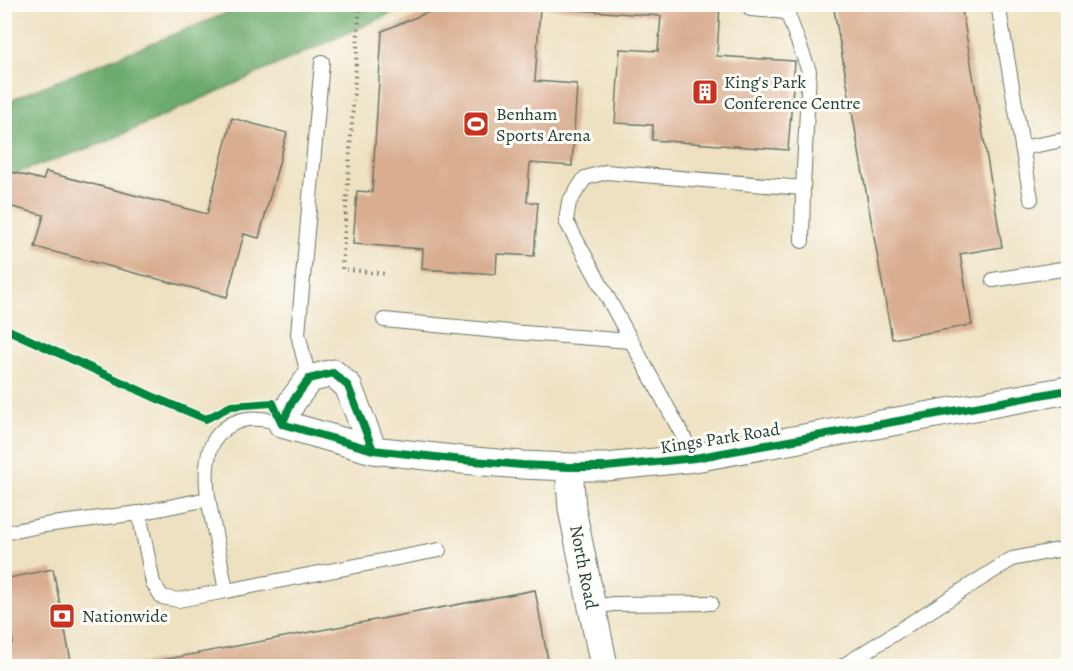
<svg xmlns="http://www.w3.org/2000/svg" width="1073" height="671" font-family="Alegreya,serif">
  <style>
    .forest { fill: #6caa6c; stroke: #467450; stroke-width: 1.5 }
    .building { fill: #d9ad90 }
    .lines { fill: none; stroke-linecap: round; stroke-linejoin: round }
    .lane-casing { stroke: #677665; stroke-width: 16 }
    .street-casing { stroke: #677665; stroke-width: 29 }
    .path { stroke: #677665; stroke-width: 4; stroke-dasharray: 1.5 4.5; stroke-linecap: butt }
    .lane { stroke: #fff; stroke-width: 14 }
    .street { stroke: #fff; stroke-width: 27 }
    .cycleway-casing { stroke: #fdfcf7; stroke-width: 11 }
    .cycleway { stroke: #00873e; stroke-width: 8 }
    .labels { text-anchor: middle; stroke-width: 6; stroke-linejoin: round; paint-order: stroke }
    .poi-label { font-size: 18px; fill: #1f3d34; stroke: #fdfcf7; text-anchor: start }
    .street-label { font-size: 18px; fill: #1f3d34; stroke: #fdfcf7 }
  </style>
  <rect width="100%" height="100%" fill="#fdfcf7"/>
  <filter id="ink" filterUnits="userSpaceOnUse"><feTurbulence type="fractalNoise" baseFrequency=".0167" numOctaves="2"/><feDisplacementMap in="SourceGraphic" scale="12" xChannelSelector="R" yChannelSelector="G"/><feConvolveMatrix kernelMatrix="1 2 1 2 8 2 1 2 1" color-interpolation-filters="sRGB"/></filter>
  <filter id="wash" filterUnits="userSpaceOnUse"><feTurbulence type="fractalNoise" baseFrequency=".008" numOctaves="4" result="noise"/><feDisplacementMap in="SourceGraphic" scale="24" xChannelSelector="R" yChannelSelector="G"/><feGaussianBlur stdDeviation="1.35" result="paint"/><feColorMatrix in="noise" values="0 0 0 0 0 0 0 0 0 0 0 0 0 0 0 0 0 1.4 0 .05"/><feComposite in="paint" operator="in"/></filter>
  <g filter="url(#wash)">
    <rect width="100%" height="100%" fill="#eee1c1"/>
    <polygon class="forest" points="247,5 410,5 103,143 5,177 5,102"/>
    <g id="blocks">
      <g class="building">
        <polygon points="448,4 491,4 540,8 535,81 577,84 572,166 530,163 527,202 538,203 534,256 497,254 496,274 422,269 423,249 353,244 357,191 372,192 382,31"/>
        <polygon points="547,4 720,4 717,56 795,61 788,150 652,140 653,125 615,123 620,49 658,51 661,16 547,8"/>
        <polygon points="833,4 961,4 1002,247 960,254 972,325 892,339"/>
        <polygon points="232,118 287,133 259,238 244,234 227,297 35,247 44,215 4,205 4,170 43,180 46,172 207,214"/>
        <polygon points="53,569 72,666 5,666 5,645 13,643 9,619 4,620 4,579"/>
        <polygon points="535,590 549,666 135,666 135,665"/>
      </g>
    </g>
  </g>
  <g filter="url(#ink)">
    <use href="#blocks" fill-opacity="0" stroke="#677665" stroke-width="1.5"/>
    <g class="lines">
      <defs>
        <g id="lane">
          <polyline points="998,4 1031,199"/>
          <polyline points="751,9 787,12"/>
          <polyline points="1022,148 1068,139"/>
          <polyline points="802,241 803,188"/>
          <polyline points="993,280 1068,268"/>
          <polyline points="384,320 498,331 631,341"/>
          <polyline points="309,379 298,334 322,62"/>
          <path d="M282,424C275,422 267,419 260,419C234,416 211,433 208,459C204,482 209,505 214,528C218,549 222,570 226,591L439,550"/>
          <polyline points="695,458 566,221 569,202 585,178 606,172 803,188 809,71 787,12 791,4"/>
          <polyline points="208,499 139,513 153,583 162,597 178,600 226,591"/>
          <polyline points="4,533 45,525 139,513"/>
          <polyline points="592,607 614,604 711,603"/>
          <polyline points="843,666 1012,559 1068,548"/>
        </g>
        <g id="street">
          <polyline points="373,450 348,386 333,373 309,379 292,402 282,424 373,450 462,460 522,465 569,467 606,467 695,458 1068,390"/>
          <polyline points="569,467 572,509 604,666"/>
        </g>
      </defs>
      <use href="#lane" class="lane-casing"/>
      <use href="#street" class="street-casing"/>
      <polyline class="path" points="360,4 342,269 387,274"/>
      <use href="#lane" class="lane"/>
      <use href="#street" class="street"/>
      <defs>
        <g id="cycleway">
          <polyline points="4,328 158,399 206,419 231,406 273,403 282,424"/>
          <polyline points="373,450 348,386 333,373 309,379 292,402 282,424 373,450 462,460 522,465 569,467 606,467 695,458 1068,390"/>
        </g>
      </defs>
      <use href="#cycleway" class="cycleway-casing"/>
      <use href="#cycleway" class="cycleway"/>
    </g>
  </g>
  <defs>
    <symbol id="building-square" viewBox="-11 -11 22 22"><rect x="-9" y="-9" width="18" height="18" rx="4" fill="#c8321e" stroke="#fdfcf7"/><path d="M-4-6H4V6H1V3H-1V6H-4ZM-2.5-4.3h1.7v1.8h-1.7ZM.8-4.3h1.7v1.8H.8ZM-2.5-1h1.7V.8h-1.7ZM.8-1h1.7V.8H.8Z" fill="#fff"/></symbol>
    <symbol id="stadium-square" viewBox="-11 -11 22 22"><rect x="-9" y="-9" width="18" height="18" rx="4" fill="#c8321e" stroke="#fdfcf7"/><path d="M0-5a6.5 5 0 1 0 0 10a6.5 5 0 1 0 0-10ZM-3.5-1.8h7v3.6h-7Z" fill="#fff"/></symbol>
    <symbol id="bank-square" viewBox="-11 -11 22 22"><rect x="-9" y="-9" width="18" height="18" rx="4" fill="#c8321e" stroke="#fdfcf7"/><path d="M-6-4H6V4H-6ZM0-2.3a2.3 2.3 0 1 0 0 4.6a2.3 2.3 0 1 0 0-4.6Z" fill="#fff"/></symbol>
  </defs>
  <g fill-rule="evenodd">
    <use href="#building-square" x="690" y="77" width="30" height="30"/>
    <use href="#stadium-square" x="461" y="109" width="30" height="30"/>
    <use href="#bank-square" x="47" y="601" width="30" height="30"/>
  </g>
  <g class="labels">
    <g class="poi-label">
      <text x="724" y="88">King's Park<tspan x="724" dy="21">Conference Centre</tspan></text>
      <text x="496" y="120">Benham<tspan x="496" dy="21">Sports Arena</tspan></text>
      <text x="82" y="622">Nationwide</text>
    </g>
    <g class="street-label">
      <text transform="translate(720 438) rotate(-9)" y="6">Kings Park Road</text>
      <text transform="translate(584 567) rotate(79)" y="6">North Road</text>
    </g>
  </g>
  <rect width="1073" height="671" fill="none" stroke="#fdfcf7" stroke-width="24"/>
</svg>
